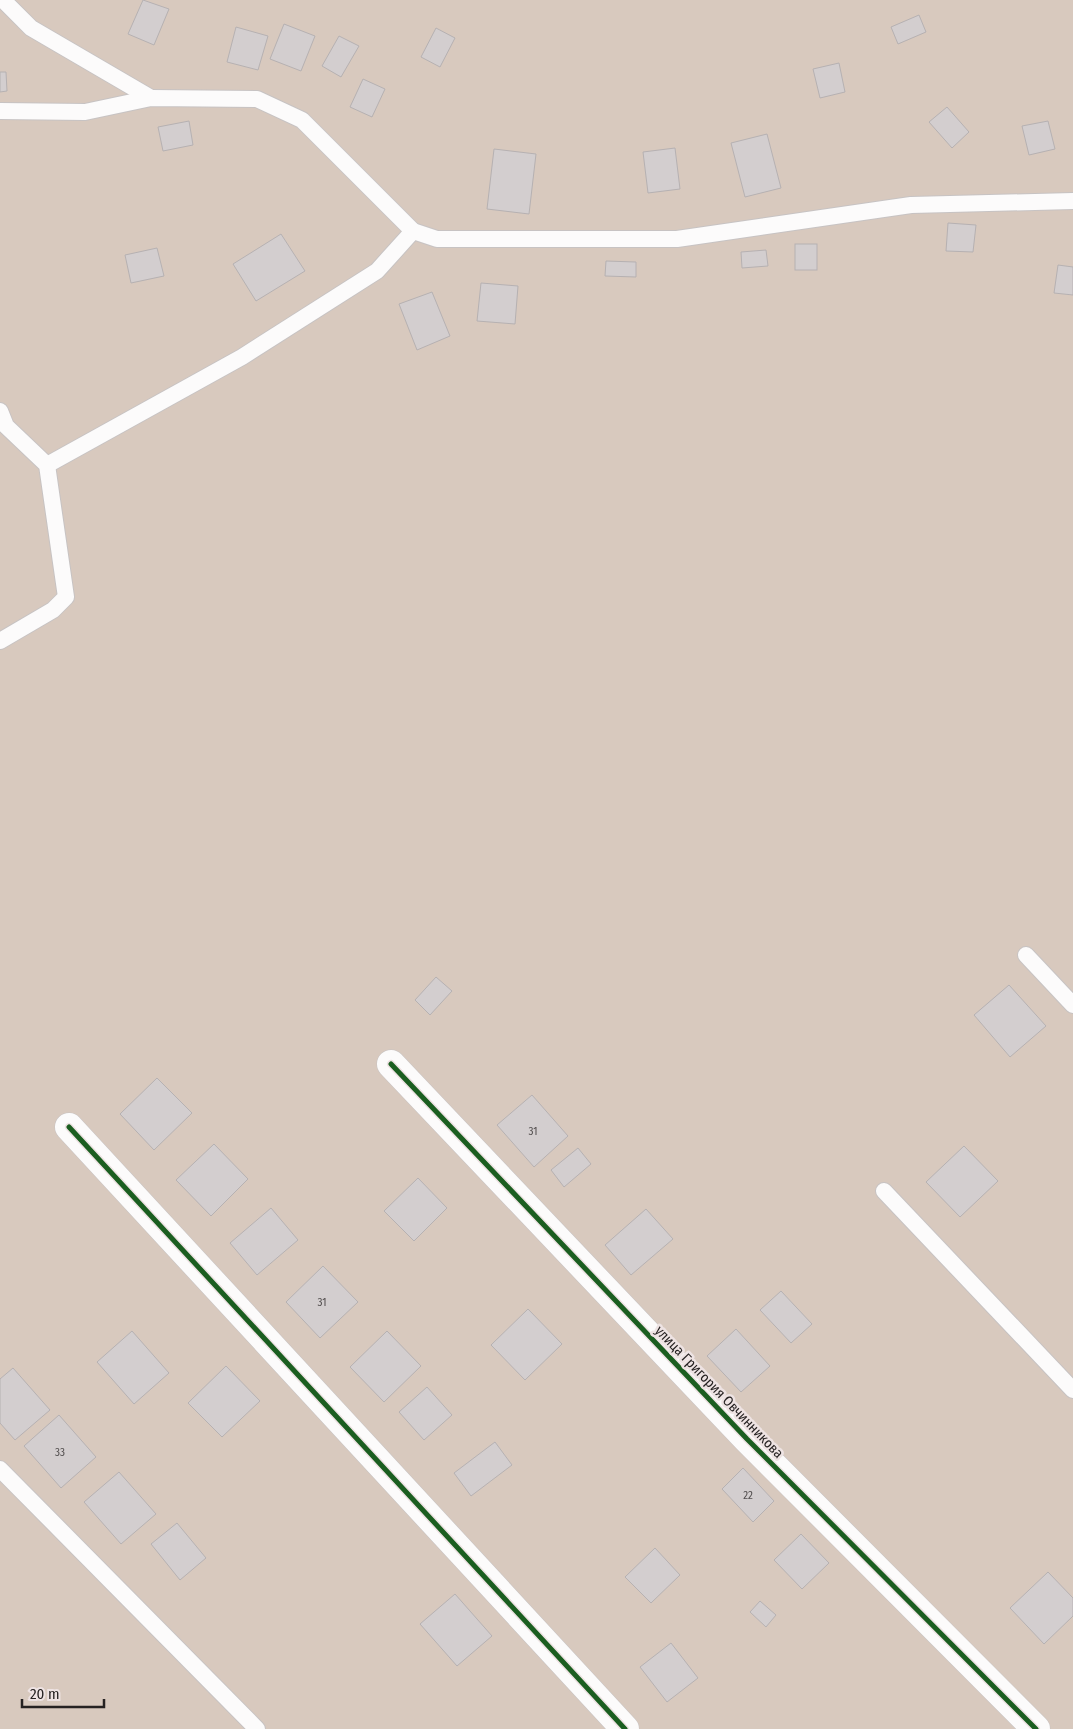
<svg xmlns="http://www.w3.org/2000/svg" width="1073" height="1729" font-family="'Fira Sans Condensed',sans-serif">
	<rect width="100%" height="100%" fill="#ebe6e6"/>
	<rect fill="#d8c9be" x="0" y="0" width="1073" height="1729"/>
	<g fill="#d3cecf" stroke="#b6b1b2">
		<path d="M143 0 169 9 154 45 128 34Z"/>
		<path d="M919 15 926 32 898 44 891 27Z"/>
		<path d="M284 24 315 36 301 71 270 59Z"/>
		<path d="M236 27 268 36 258 70 227 62Z"/>
		<path d="M436 28 455 38 440 67 421 57Z"/>
		<path d="M339 36 359 46 341 77 322 66Z"/>
		<path d="M839 63 845 92 820 98 813 69Z"/>
		<path d="M0 72H6L7 91 0 92Z"/>
		<path d="M363 79 385 89 372 117 350 107Z"/>
		<path d="M947 107 969 132 952 148 929 122Z"/>
		<path d="M189 121 193 145 163 151 158 127Z"/>
		<path d="M1048 121 1055 149 1029 155 1022 126Z"/>
		<path d="M767 134 781 188 745 197 731 143Z"/>
		<path d="M675 148 680 189 648 193 643 152Z"/>
		<path d="M494 149 536 154 529 214 487 209Z"/>
		<path d="M948 223 976 225 973 252 946 251Z"/>
		<path d="M281 234 305 271 256 301 233 264Z"/>
		<rect x="795" y="244" width="22" height="26"/>
		<path d="M157 248 164 276 131 283 125 255Z"/>
		<path d="M766 250 768 266 742 268 741 252Z"/>
		<path d="M606 261 636 262V277L605 276Z"/>
		<path d="M1058 265 1073 267V295L1054 293Z"/>
		<path d="M481 283 518 286 515 324 477 321Z"/>
		<path d="M432 292 450 336 417 350 399 304Z"/>
		<path d="M436 977 452 991 430 1015 415 1000Z"/>
		<path d="M1009 985 1046 1026 1010 1057 974 1015Z"/>
		<path d="M157 1078 192 1113 154 1150 120 1114Z"/>
		<path d="M532 1095 568 1136 534 1167 497 1125Z"/>
		<path d="M214 1144 248 1179 211 1216 176 1180Z"/>
		<path d="M964 1146 998 1181 960 1217 926 1182Z"/>
		<path d="M578 1148 591 1164 564 1187 551 1170Z"/>
		<path d="M418 1178 447 1208 414 1241 384 1211Z"/>
		<path d="M271 1208 298 1240 257 1275 230 1243Z"/>
		<path d="M646 1209 673 1239 631 1275 605 1245Z"/>
		<path d="M323 1266 358 1302 320 1338 286 1302Z"/>
		<path d="M781 1291 812 1324 791 1343 760 1310Z"/>
		<path d="M528 1309 562 1344 525 1380 491 1345Z"/>
		<path d="M736 1329 770 1366 741 1392 707 1356Z"/>
		<path d="M132 1331 169 1373 134 1404 97 1362Z"/>
		<path d="M387 1331 421 1366 384 1402 350 1367Z"/>
		<path d="M226 1366 260 1401 222 1437 188 1403Z"/>
		<path d="M13 1368 50 1410 15 1440 0 1423V1379Z"/>
		<path d="M427 1387 452 1415 424 1440 399 1412Z"/>
		<path d="M59 1415 96 1457 61 1488 24 1446Z"/>
		<path d="M495 1442 512 1465 471 1496 454 1473Z"/>
		<path d="M743 1468 774 1501 753 1522 722 1489Z"/>
		<path d="M119 1472 156 1514 121 1544 84 1502Z"/>
		<path d="M177 1523 206 1558 180 1580 151 1544Z"/>
		<path d="M801 1534 829 1563 802 1589 774 1560Z"/>
		<path d="M655 1548 680 1575 651 1603 625 1577Z"/>
		<path d="M1048 1572 1073 1598V1616L1044 1644 1010 1608Z"/>
		<path d="M455 1594 492 1636 457 1666 420 1624Z"/>
		<path d="M760 1601 776 1615 766 1627 750 1612Z"/>
		<path d="M671 1643 698 1678 667 1702 640 1667Z"/>
	</g>
	<g fill="none" stroke-linecap="round" stroke-linejoin="round">
		<defs>
			<g id="lane">
				<path d="M3 0 31 28 151 98"/>
				<path d="M0 111 85 112 151 98 257 99 302 120 413 231 437 239H677L911 205 1073 201"/>
				<path d="M0 411 6 426 47 465 66 597 53 610 0 641"/>
				<path d="M47 465 242 357 377 271 413 231"/>
				<path d="M1026 955 1073 1005"/>
				<path d="M884 1191 1073 1390"/>
				<path d="M0 1469 257 1729"/>
			</g>
			<g id="street">
				<path d="M391 1064 747 1439 1036 1729"/>
				<path d="M69 1127 625 1729"/>
			</g>
		</defs>
		<use href="#lane" stroke="#c7c3c3" stroke-width="18"/>
		<use href="#street" stroke="#c7c3c3" stroke-width="29"/>
		<use href="#lane" stroke="#fcfbfb" stroke-width="16"/>
		<use href="#street" stroke="#fcfbfb" stroke-width="28"/>
		<defs>
			<g id="cycleway">
				<path d="M391 1064 747 1439 1036 1729"/>
				<path d="M69 1127 625 1729"/>
			</g>
		</defs>
		<use href="#cycleway" stroke="#eee3e3" stroke-width="8"/>
		<use href="#cycleway" stroke="#1b5e20" stroke-width="5"/>
	</g>
	<g text-anchor="middle" dominant-baseline="central" stroke-width="5" stroke-linejoin="round" paint-order="stroke">
		<g font-size="11" fill="#524e4e">
			<text x="533" y="1131">31</text>
			<text x="322" y="1302">31</text>
			<text x="60" y="1452">33</text>
			<text x="748" y="1495">22</text>
		</g>
		<g font-size="14" fill="#262222" stroke="#eee3e3">
			<text transform="translate(719 1392) rotate(46)">улица Григория Овчинникова</text>
		</g>
	</g>
	<path d="M22 1699v8h82v-8" fill="none" stroke="#262222" stroke-width="2.5"/>
	<text x="30" y="1699" font-size="15" fill="#262222" stroke="#eee3e3" stroke-width="4" paint-order="stroke">20 m</text>
</svg>
